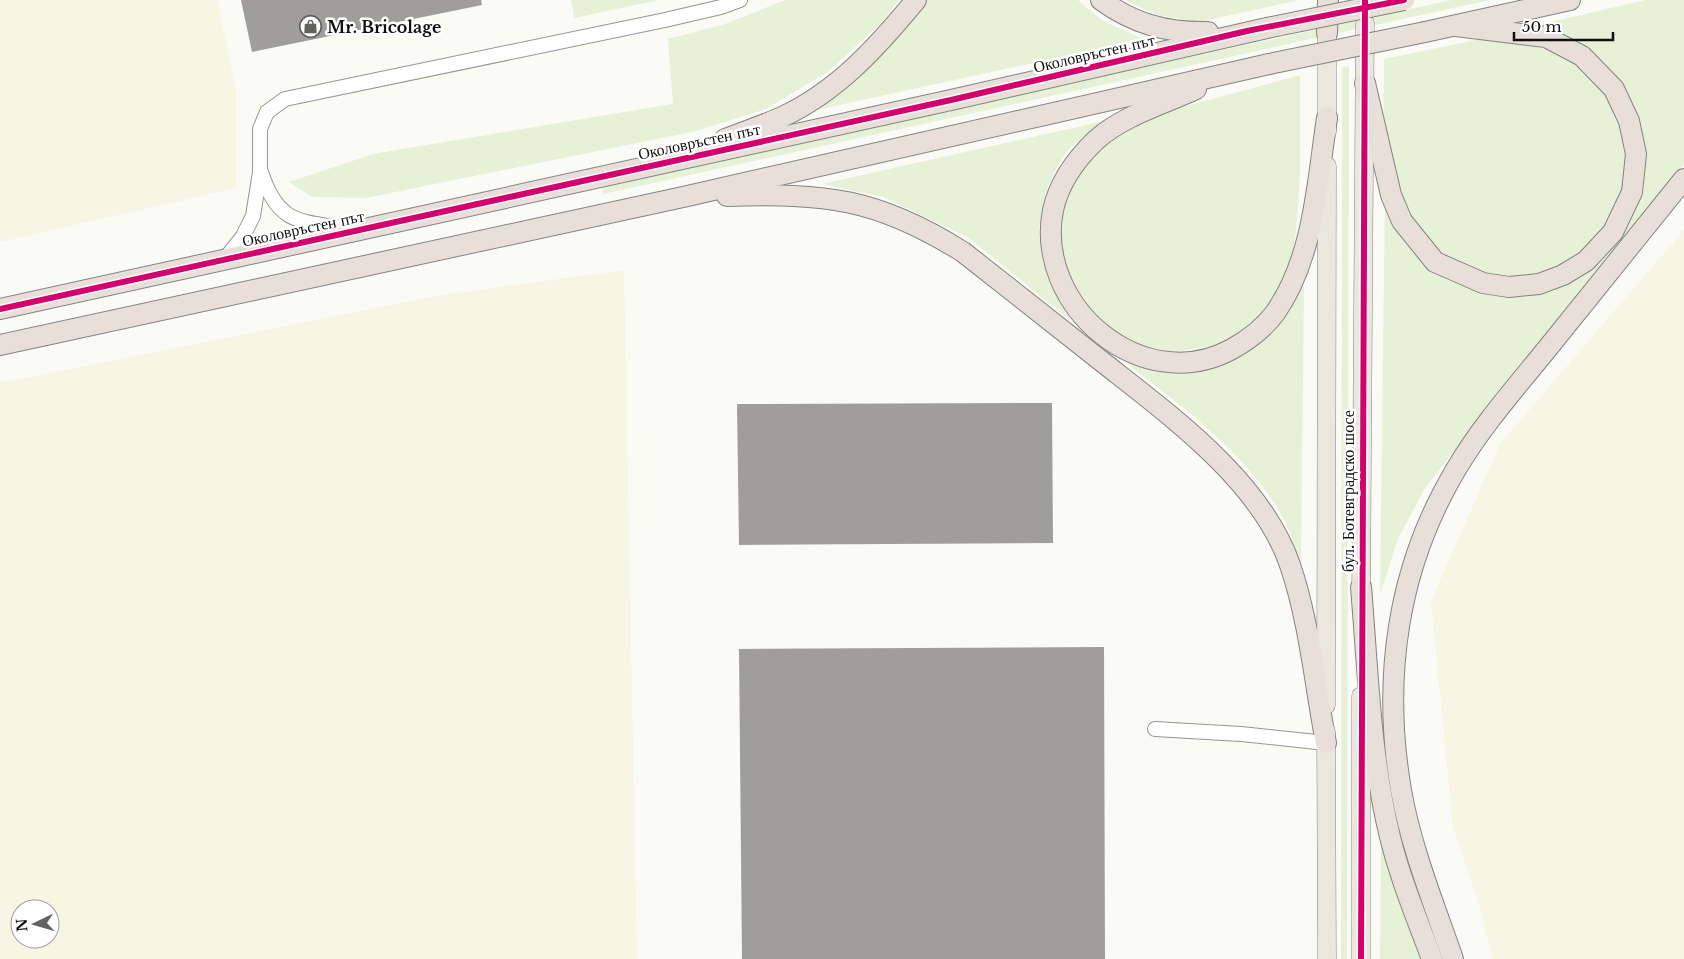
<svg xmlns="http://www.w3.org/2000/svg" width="1684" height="959" font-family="'Libre Baskerville',serif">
	<rect width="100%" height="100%" fill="#fbfbf6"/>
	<g fill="#f7f5e3" fill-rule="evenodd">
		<path d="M0 0H217L236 89V188L0 242Z"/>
		<path d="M1684 230V959H1493L1478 901 1453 828 1431 601 1500 444Z"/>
		<path d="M624 270 637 959H0V383L436 296ZM20 909H50V939H20Z"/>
	</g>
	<g fill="#e6f1d7">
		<path d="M571 0H659L574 18Z"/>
		<path d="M785 0H899L880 24 829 71 766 109 696 131 366 198 312 197 289 182 373 154 673 104 668 39 725 24Z"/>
		<path d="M923 0H1078L1103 21 1144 39 802 113Z"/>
		<path d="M1124 0H1299L1199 22 1157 15Z"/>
		<path d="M1451 0H1490L603 194 602 186Z"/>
		<path d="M1646 0H1684V164L1568 305 1425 488 1398 539 1380 595 1385 196 1429 266 1542 292 1620 236 1644 191 1645 146 1634 107 1615 74 1581 47 1529 27Z"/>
		<path d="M1481 39C1512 43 1545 44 1573 59 1580 63 1586 72 1592 78 1619 105 1635 149 1624 188 1621 197 1615 206 1611 215 1600 237 1582 258 1560 269 1535 280 1503 280 1478 272 1462 267 1444 260 1432 247 1403 218 1386 172 1384 131 1383 107 1384 83 1384 59Z"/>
		<path d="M1349 66 1347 959H1341L1342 67Z"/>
		<path d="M1300 75V175L1296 232 1289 269 1269 306 1248 328 1216 345 1177 352 1139 345 1106 326 1080 299 1064 267 1058 229 1068 192 1088 160 1116 135 1154 115Z"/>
		<path d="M1105 121C1093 131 1077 140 1067 152 1042 184 1032 233 1046 271 1053 289 1063 306 1072 322L969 238 883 197 822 184Z"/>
		<path d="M1304 285 1301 570C1297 558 1294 545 1290 533 1263 466 1182 406 1126 363L1160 370 1283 319Z"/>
		<path d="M1381 845 1420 959H1380Z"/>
	</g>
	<g fill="#9f9e9b">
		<path d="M241 0H481L482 5 252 52Z"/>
		<path d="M1052 403 1053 543 739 545 737 404Z"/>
		<path d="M1104 647 1105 959H742L739 649Z"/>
	</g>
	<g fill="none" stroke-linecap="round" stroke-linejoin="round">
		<defs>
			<g id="minor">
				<path d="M261 172C278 225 300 221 349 229"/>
				<path d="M225 259 243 236 253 216 260 172V129L267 112 285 99 665 20 721 7 740 0"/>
				<path d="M1155 729 1241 734 1326 743"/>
			</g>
			<g id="major">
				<path d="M1327 132V38"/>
				<path d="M1361 600 1365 23"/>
				<path d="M1326 705 1327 166"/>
				<path d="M1326 731 1327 959"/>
				<path d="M1361 959V696"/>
			</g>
			<g id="highway">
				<path d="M1101 0C1134 24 1167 33 1208 32"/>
				<path d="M1425 32 1570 0"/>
				<path d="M1327 33 1328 0"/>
				<path d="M1365 83 1391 195 1402 221 1435 262 1483 283 1509 287 1539 284 1563 275 1586 261 1613 232 1632 192 1636 154 1629 121 1614 89 1582 56 1546 37 1456 26"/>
				<path d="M1196 89C1164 104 1122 116 1096 140 1076 159 1059 183 1053 210 1034 306 1142 398 1232 349 1248 340 1264 328 1275 313 1314 258 1317 183 1327 118"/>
				<path d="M725 139C744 132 764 125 782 117 838 91 878 46 916 0"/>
				<path d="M727 196C826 193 877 198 963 252 1008 288 1054 324 1100 360 1168 414 1261 480 1290 565 1309 620 1315 685 1326 743"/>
				<path d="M0 309 951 100 1267 28"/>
				<path d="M0 345 683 197 1269 64"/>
				<path d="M1361 587C1368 670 1370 755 1390 837 1400 878 1417 919 1432 959"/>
				<path d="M1453 959C1434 904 1411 848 1401 790 1382 679 1397 569 1455 471 1482 425 1518 385 1551 344 1596 289 1640 234 1684 179"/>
			</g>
		</defs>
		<use href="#minor" stroke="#969694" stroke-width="16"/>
		<use href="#major" stroke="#838381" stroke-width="19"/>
		<use href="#highway" stroke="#838381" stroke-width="22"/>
		<use href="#minor" stroke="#fefefe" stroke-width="14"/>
		<use href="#major" stroke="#ece7dc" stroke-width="18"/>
		<use href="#highway" stroke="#e8e0d8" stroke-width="20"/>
		<defs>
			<g id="highway-bridge">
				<path d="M1267 28 1404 0"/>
				<path d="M1269 64 1425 32"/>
			</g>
		</defs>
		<use href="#highway-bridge" stroke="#838381" stroke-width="22" stroke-linecap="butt"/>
		<use href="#highway-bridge" stroke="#e8e0d8" stroke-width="20"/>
		<defs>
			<g id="cycleway">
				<path d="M0 309 951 100 1247 31 1404 0"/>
				<path d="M1361 959 1365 0"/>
			</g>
		</defs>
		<use href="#cycleway" stroke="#fff" stroke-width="9"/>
		<use href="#cycleway" stroke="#d6006c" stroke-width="6"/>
	</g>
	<defs>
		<symbol id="shop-ring" viewBox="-11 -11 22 22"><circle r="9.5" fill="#fff" stroke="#626260" stroke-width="1.5"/><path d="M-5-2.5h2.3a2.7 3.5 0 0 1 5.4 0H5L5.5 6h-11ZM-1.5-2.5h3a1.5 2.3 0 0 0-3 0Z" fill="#626260"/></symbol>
	</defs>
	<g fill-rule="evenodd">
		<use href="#shop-ring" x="298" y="14" width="25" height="25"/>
	</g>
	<g text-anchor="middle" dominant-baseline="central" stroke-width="5" stroke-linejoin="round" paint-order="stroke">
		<g font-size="16" font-weight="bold" fill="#101010" stroke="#fff" text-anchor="start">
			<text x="327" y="27">Mr. Bricolage</text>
		</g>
		<g font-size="16" fill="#101010" stroke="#fff">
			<text transform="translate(1094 53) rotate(-13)">Околовръстен път</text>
			<text transform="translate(699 141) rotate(-12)">Околовръстен път</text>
			<text transform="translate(303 228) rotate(-12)">Околовръстен път</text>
			<text transform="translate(1348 491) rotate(-90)">бул. Ботевградско шосе</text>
		</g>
	</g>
	<g transform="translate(35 924) rotate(265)"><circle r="24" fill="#ffffff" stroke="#9f9f9f"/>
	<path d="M0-4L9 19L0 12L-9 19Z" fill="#626260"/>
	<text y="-8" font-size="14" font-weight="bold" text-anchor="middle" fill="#101010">N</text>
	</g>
	<path d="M1514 32v8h99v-8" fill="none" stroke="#101010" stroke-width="2.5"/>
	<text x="1522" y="32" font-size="15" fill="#101010" stroke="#ffffff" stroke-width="4" paint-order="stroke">50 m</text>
</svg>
